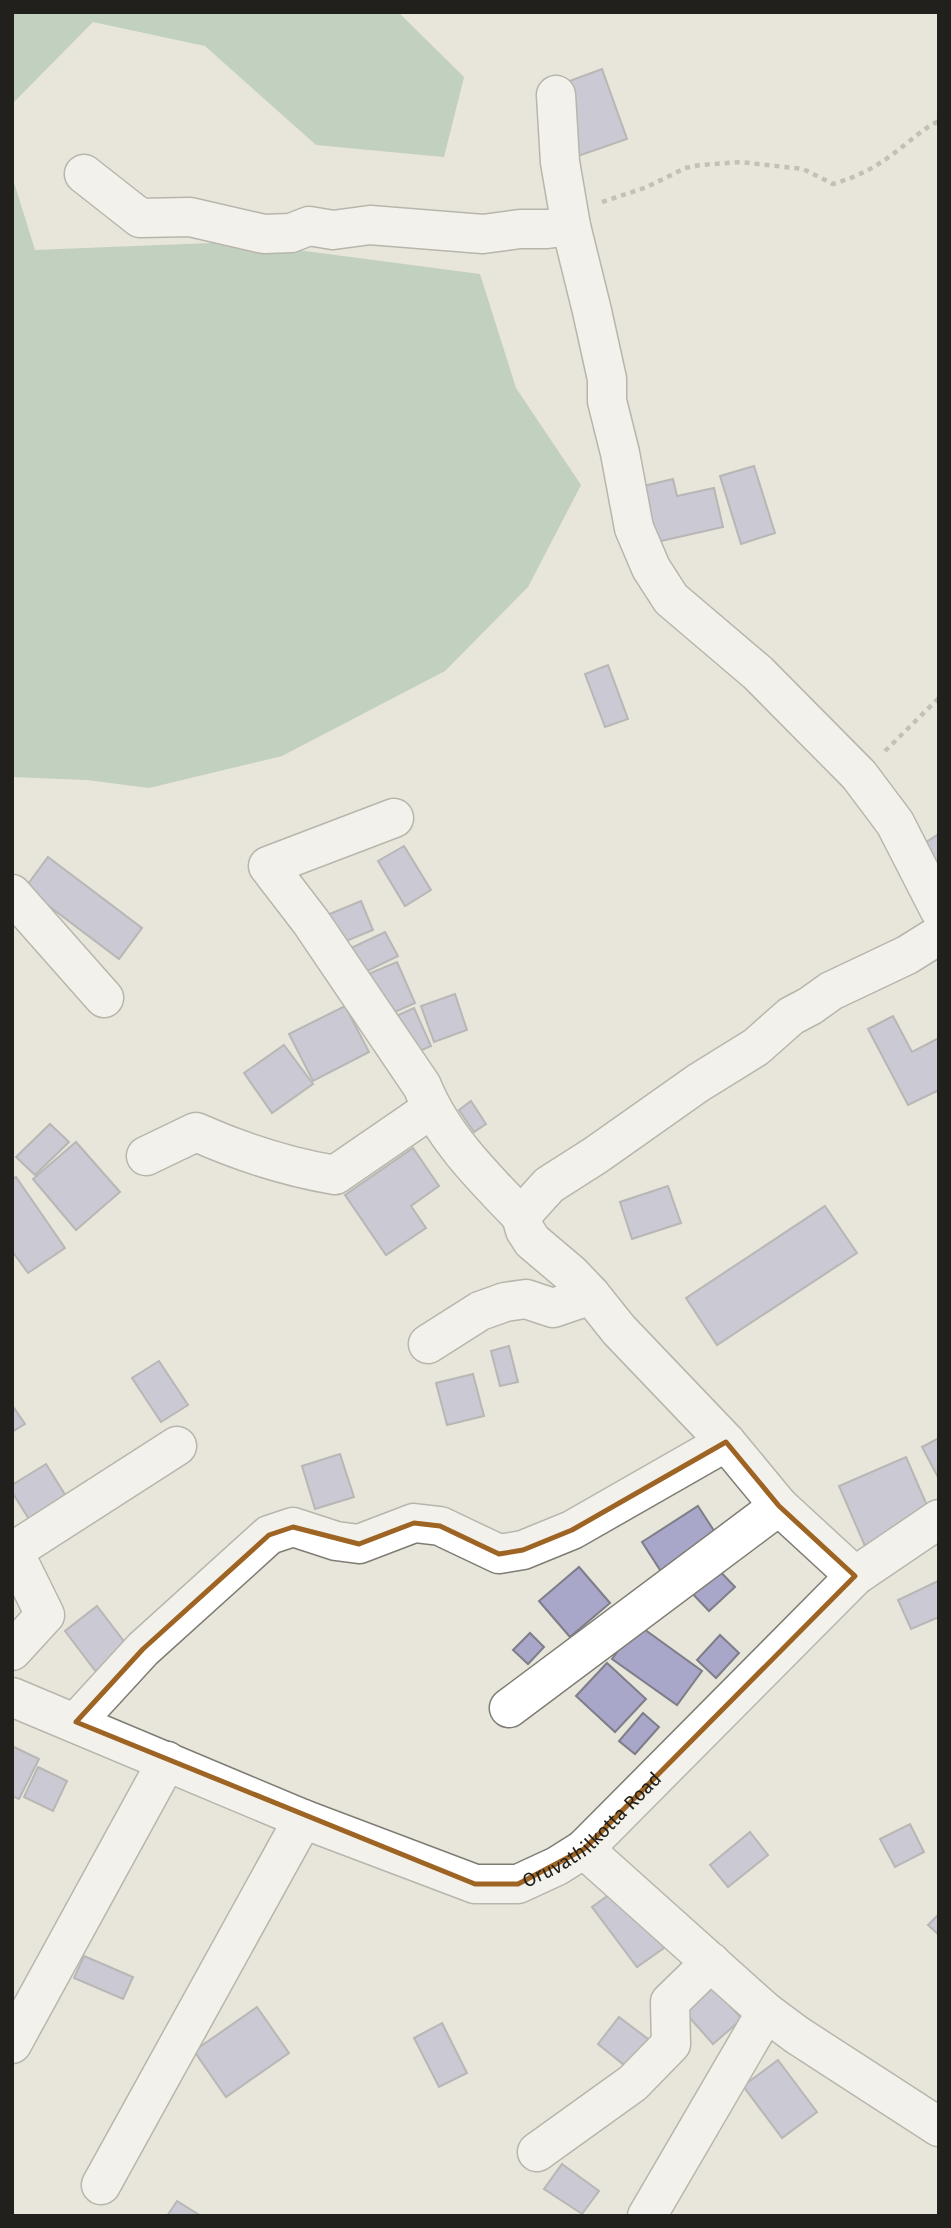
<svg xmlns="http://www.w3.org/2000/svg" width="951" height="2228" font-family="'Fira Sans',sans-serif">
	<rect width="100%" height="100%" fill="#e8e5db"/>
	<g fill="#92b59e">
		<path d="M12 12H398L464 77 444 157 316 145 205 46 93 22 12 104Z"/>
		<path d="M12 176 35 250 236 242 480 274 516 388 581 485 528 587 445 671 282 756 149 788 87 780 12 777Z"/>
	</g>
	<g fill="#a8a6c9" stroke="#7e7e88" stroke-width="2">
		<path d="M602 69 627 139 578 156 553 87Z"/>
		<path d="M754 466 775 533 741 544 720 476Z"/>
		<path d="M673 479 677 496 714 488 723 527 652 543 639 487Z"/>
		<path d="M608 665 628 719 605 727 585 674Z"/>
		<path d="M939 834V884L910 852Z"/>
		<path d="M404 846 431 890 405 906 378 861Z"/>
		<path d="M48 857 142 928 119 959 25 888Z"/>
		<path d="M361 901 373 930 339 944 327 915Z"/>
		<path d="M385 932 398 956 361 974 349 949Z"/>
		<path d="M397 962 415 1003 379 1019 361 977Z"/>
		<path d="M455 994 467 1030 434 1042 421 1006Z"/>
		<path d="M345 1006 369 1052 313 1081 289 1034Z"/>
		<path d="M414 1008 431 1046 413 1054 396 1016Z"/>
		<path d="M893 1016 912 1052 939 1038V1090L908 1105 868 1029Z"/>
		<path d="M284 1045 313 1084 272 1113 244 1073Z"/>
		<path d="M471 1101 486 1124 474 1132 459 1110Z"/>
		<path d="M50 1124 69 1142 35 1175 16 1157Z"/>
		<path d="M76 1142 120 1192 76 1230 33 1179Z"/>
		<path d="M413 1148 439 1186 411 1206 426 1228 386 1255 345 1195Z"/>
		<path d="M16 1177 65 1248 28 1273 12 1251V1180Z"/>
		<path d="M668 1186 681 1223 632 1239 620 1202Z"/>
		<path d="M825 1206 857 1253 717 1345 686 1298Z"/>
		<path d="M509 1346 518 1382 500 1386 491 1351Z"/>
		<path d="M159 1361 188 1405 161 1422 132 1378Z"/>
		<path d="M473 1374 484 1416 447 1425 436 1383Z"/>
		<path d="M12 1405 25 1424 12 1432Z"/>
		<path d="M939 1438V1479L922 1447Z"/>
		<path d="M340 1454 354 1497 315 1509 302 1466Z"/>
		<path d="M906 1457 932 1517 865 1546 839 1486Z"/>
		<path d="M46 1464 74 1509 37 1532 12 1492V1485Z"/>
		<path d="M698 1506 720 1540 664 1576 642 1542Z"/>
		<path d="M714 1565 735 1587 709 1611 688 1589Z"/>
		<path d="M579 1567 610 1603 570 1637 539 1601Z"/>
		<path d="M938 1581 939 1617 911 1629 898 1600Z"/>
		<path d="M97 1606 136 1657 103 1681 65 1631Z"/>
		<path d="M637 1624 702 1671 677 1705 612 1659Z"/>
		<path d="M530 1633 544 1647 528 1664 513 1650Z"/>
		<path d="M720 1635 739 1653 716 1678 697 1660Z"/>
		<path d="M607 1663 646 1699 615 1732 576 1696Z"/>
		<path d="M643 1713 659 1727 635 1754 619 1741Z"/>
		<path d="M12 1746 39 1759 19 1799 12 1796Z"/>
		<path d="M38 1767 67 1781 53 1811 24 1797Z"/>
		<path d="M910 1824 924 1852 895 1867 880 1839Z"/>
		<path d="M750 1832 768 1855 728 1887 710 1865Z"/>
		<path d="M620 1887 664 1948 637 1967 592 1907Z"/>
		<path d="M939 1914V1935L928 1925Z"/>
		<path d="M84 1956 133 1977 123 1999 74 1978Z"/>
		<path d="M708 1981 742 2019 713 2044 680 2007Z"/>
		<path d="M257 2007 289 2053 226 2097 194 2051Z"/>
		<path d="M619 2017 656 2045 634 2073 598 2044Z"/>
		<path d="M442 2023 467 2073 439 2087 414 2038Z"/>
		<path d="M778 2060 817 2112 782 2138 743 2086Z"/>
		<path d="M562 2164 599 2191 582 2214 544 2189Z"/>
		<path d="M177 2201 201 2216H167Z"/>
	</g>
	<g fill="none" stroke-linecap="round" stroke-linejoin="round">
		<defs>
			<g id="minor">
				<path d="M556 95 560 162 571 226 592 311 607 379V401L620 453 634 528 651 568 671 599 758 673 859 775 895 823 939 909"/>
				<path d="M84 174 140 218 190 217 264 234 291 233 309 226 333 230 370 225 483 234 520 229H547L571 226"/>
				<path d="M394 818 268 866 311 922 422 1086C442 1136 484 1178 521 1216"/>
				<path d="M12 894 104 998"/>
				<path d="M146 1156 196 1132C241 1152 287 1167 335 1175L431 1109"/>
				<path d="M428 1344 480 1311 505 1302 526 1299 553 1308 591 1295"/>
				<path d="M12 1548 45 1615 12 1651"/>
				<path d="M12 1552 177 1446"/>
				<path d="M855 1576 779 1506 726 1442 619 1330 591 1295 571 1274 532 1241 525 1230 521 1216 549 1185 596 1155 698 1083 756 1047 791 1016 810 1006 831 991 907 955 939 935"/>
				<path id="s1" d="M12 1697 303 1819 475 1884H518L557 1866 584 1849 855 1576 939 1519"/>
				<path d="M509 1708 779 1506"/>
				<path d="M76 1722 143 1649 269 1535 293 1527 336 1541 359 1544 414 1523 440 1526 499 1554 523 1550 572 1530 726 1442"/>
				<path d="M584 1849 766 2012 797 2035 939 2127"/>
				<path d="M12 2044 167 1761"/>
				<path d="M537 2152 633 2083 671 2044 670 2002 711 1962"/>
				<path d="M101 2185 303 1819"/>
				<path d="M647 2216 766 2012"/>
			</g>
		</defs>
		<use href="#minor" stroke="#7f7c73" stroke-width="41"/>
		<g stroke="#96948c" stroke-width="4.5" stroke-dasharray="5 5" stroke-linecap="butt">
			<path d="M602 202 647 187 685 168 700 165 740 162 803 169 833 184C856 177 873 169 893 154 908 143 922 129 939 121"/>
			<path d="M885 751 939 698"/>
		</g>
		<use href="#minor" stroke="#fff" stroke-width="38"/>
	</g>
	<path d="M0 0H951V2228H0ZM726 1442 779 1506 855 1576 584 1849 518 1884H475L76 1722 143 1649 269 1535 293 1527 359 1544 414 1523 440 1526 499 1554 523 1550 572 1530Z" fill="#e8e5db" fill-opacity=".55" fill-rule="evenodd"/>
	<path fill="none" stroke="#9e6423" stroke-width="5" stroke-linejoin="round" d="M726 1442 779 1506 855 1576 584 1849 518 1884H475L76 1722 143 1649 269 1535 293 1527 359 1544 414 1523 440 1526 499 1554 523 1550 572 1530Z"/>
	<g text-anchor="middle" dominant-baseline="central" stroke-width="5" stroke-linejoin="round" paint-order="stroke">
		<g font-size="19" fill="#21201c" stroke="#f5f2e8">
			<text stroke="none"><textPath href="#s1" startOffset="635">Oruvathilkotta Road</textPath></text>
		</g>
	</g>
	<rect width="951" height="2228" fill="none" stroke="#21201c" stroke-width="28"/>
</svg>
